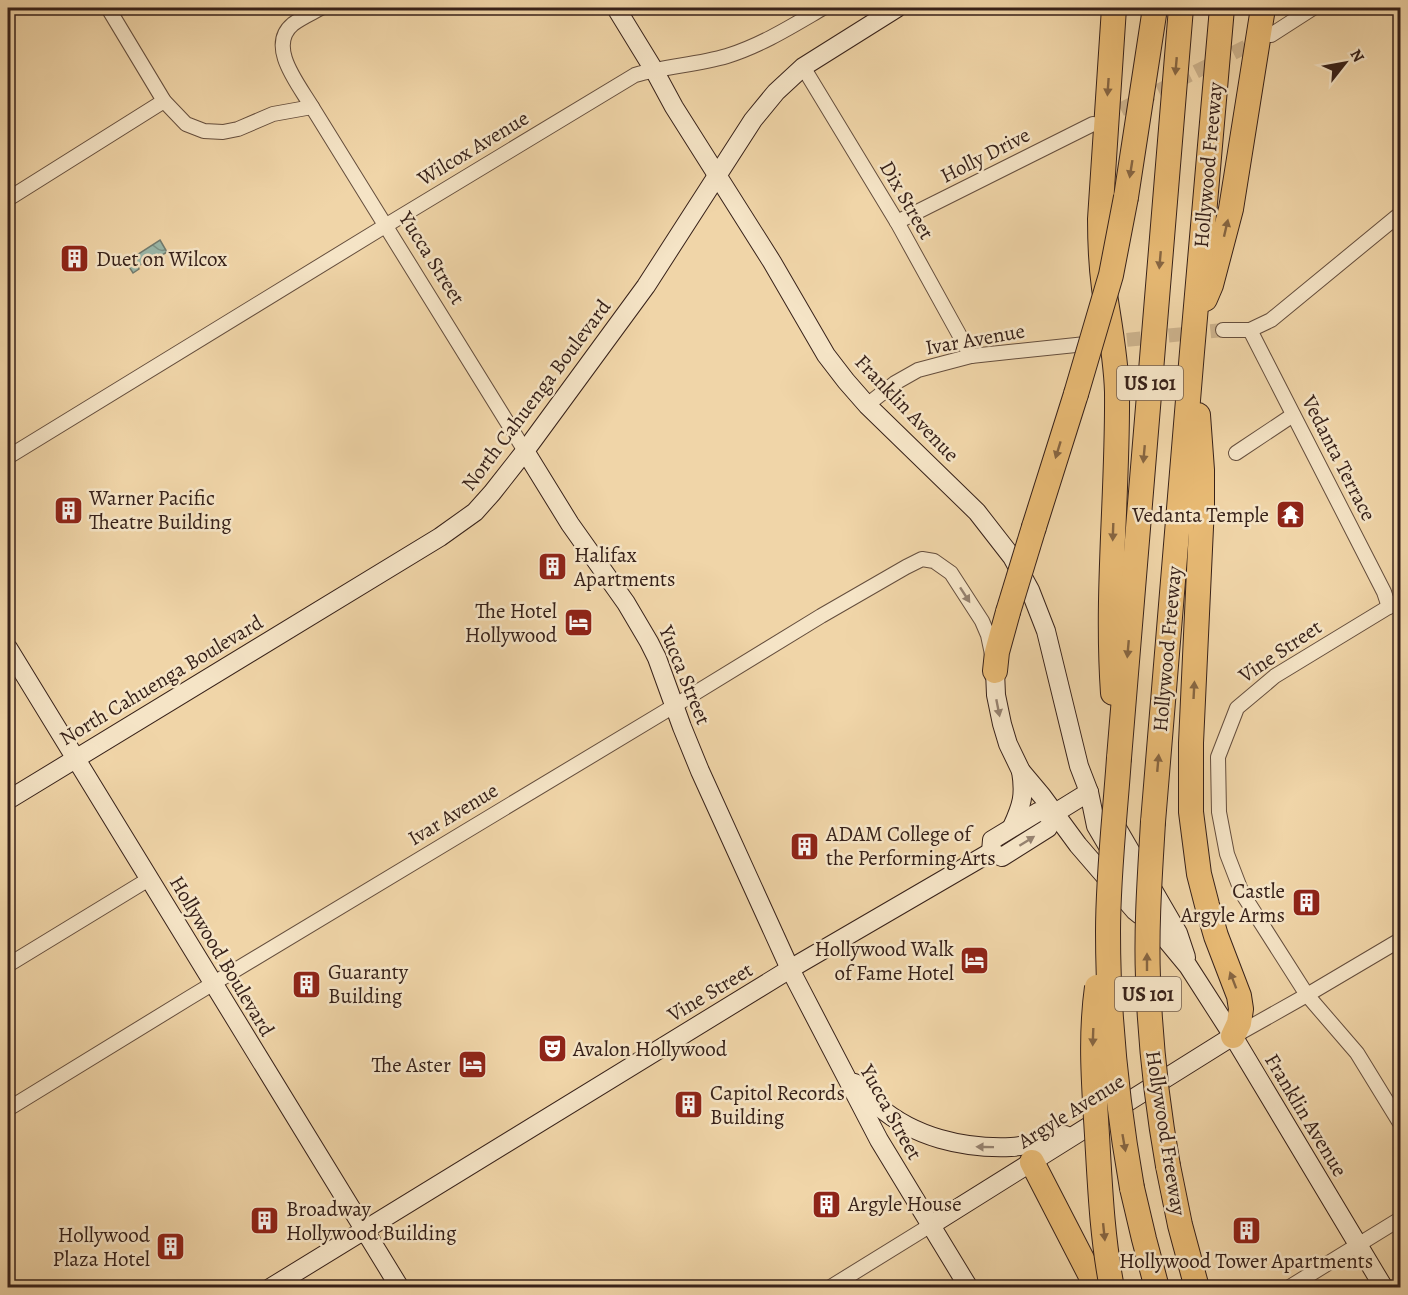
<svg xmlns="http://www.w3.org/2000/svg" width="1408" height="1295" font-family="Alegreya,serif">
	<defs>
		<pattern id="water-waves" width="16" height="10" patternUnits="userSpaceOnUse" patternTransform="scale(1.5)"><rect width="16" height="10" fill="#9ab8aa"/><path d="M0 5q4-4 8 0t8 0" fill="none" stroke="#7e958a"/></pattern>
	</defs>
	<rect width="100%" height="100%" fill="#f0d5a8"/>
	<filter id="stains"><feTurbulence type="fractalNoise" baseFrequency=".00333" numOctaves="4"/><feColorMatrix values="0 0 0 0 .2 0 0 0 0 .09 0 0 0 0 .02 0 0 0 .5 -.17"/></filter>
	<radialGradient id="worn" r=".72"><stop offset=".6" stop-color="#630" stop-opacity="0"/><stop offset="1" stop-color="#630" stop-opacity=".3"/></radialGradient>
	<path fill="url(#water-waves)" stroke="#727c70" stroke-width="1.5" d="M160 240 167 252 159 257 157 255 138 266 139 269 133 273 126 262Z"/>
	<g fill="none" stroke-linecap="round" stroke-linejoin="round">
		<g stroke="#cbb18b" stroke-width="14" stroke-dasharray="14 7" stroke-linecap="butt">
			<path d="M1102 119 1259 40"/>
			<path d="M1106 342 1223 330"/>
		</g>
		<defs>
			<g id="street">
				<path d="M108 8 164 101 186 124 204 131 223 132 238 129 273 114 312 107"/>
				<path d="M321 8C312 13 301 18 293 24 266 46 299 85 312 107L525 451"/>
				<path d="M1271 35 1313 8"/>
				<path d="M803 67 897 222 971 356"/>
				<path d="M8 199 164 101"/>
				<path d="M897 222 1093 124"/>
				<path d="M1223 330H1250L1271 320 1400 214"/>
				<path d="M1250 330 1384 592 1389 607"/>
				<path d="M867 405 895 383 918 370 971 356 1095 343"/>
				<path d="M1236 453 1293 415"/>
				<path d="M8 457 385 226 635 75C665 66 697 65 727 56 762 45 792 26 823 8"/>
				<path d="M1400 600 1275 676 1237 708 1218 757 1219 812 1227 854 1242 893 1307 995 1357 1053 1400 1123"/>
				<path d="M8 965 149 879"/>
				<path d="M1236 1035 1307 995 1400 940"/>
				<path d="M8 1109 189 998 674 706 821 616 906 567 922 559 934 561 951 573 982 621 988 635 992 654"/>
				<path d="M829 1288 931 1225"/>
				<path d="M1288 1288 1400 1219"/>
			</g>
			<g id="secondary">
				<path d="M616 8 654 70 674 107 772 262 826 355 846 381 867 405 977 512 1012 557 1030 590 1046 631 1079 766 1089 792 1096 826 1154 925 1188 966 1233 1036 1384 1288"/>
				<path d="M525 451 570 524 626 603 649 642 657 658 682 727 700 771 790 969 879 1140 969 1288"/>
				<path d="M8 648 400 1288"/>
				<path d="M995 671 996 695 1002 724 1008 744 1021 771 1042 796 1078 845 1135 911 1140 915"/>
				<path d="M8 800 440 537 475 512 492 493 525 451 646 286 753 120 776 92 803 67 897 8"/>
				<path d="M1113 821 1178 933 1186 957"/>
				<path d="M1012 827C1022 805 1025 795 1021 771"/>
				<path d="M991 852 1002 857 1048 828 1055 813 1089 792"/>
				<path d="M991 852 992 840 1038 812 1055 813"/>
				<path d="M855 1083C862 1091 870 1099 878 1106 914 1137 963 1149 1011 1147 1029 1146 1048 1140 1065 1135"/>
				<path d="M931 1225 1233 1036"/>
				<path d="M270 1288 790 969 991 852"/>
			</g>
			<g id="highway">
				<path d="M1126 197 1155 8"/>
				<path d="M1205 299 1211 285 1231 209 1263 8"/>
				<path d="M1198 415 1202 470V506L1191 743V812L1199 874 1207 905 1216 936 1239 996 1241 1009 1239 1023 1233 1036"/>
				<path d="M1034 527 1076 394"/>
				<path d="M995 671 997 652 1008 612"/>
				<path d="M1113 693C1106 593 1118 493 1117 392 1116 357 1109 322 1104 288 1101 265 1100 242 1100 219L1114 8"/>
				<path d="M1119 758 1181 8"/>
				<path d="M1153 822 1192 352 1222 8"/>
				<path d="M1032 1162 1097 1288"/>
				<path d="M1168 1166 1180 1225 1197 1288"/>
				<path d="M1132 1188 1144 1239 1157 1288"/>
			</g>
		</defs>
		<use href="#street" stroke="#654e3d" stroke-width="16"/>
		<use href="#secondary" stroke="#372119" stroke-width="20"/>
		<use href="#highway" stroke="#372119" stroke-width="26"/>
		<use href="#street" stroke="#f5e4c6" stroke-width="14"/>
		<use href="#secondary" stroke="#f5e4c6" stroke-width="18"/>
		<use href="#highway" stroke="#e8ba74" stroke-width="24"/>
		<defs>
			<g id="highway-bridge">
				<path d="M1076 394 1111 275 1126 197"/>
				<path d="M1008 612 1034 527"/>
				<path d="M1119 758C1115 816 1108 874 1108 932 1108 1018 1117 1103 1132 1188"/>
				<path d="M1153 822C1150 874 1146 926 1148 978 1150 1042 1157 1104 1168 1166"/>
				<path d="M1097 987C1090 1037 1094 1086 1097 1135 1100 1186 1102 1237 1112 1288"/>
			</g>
		</defs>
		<use href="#highway-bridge" stroke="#372119" stroke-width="26" stroke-linecap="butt"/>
		<use href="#highway-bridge" stroke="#e8ba74" stroke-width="24"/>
	</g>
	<defs><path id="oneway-solid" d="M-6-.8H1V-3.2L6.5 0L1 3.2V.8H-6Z" transform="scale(1.5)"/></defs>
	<g fill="#876642">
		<use href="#oneway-solid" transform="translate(1176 66) rotate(95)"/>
		<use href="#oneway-solid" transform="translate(1108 87) rotate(94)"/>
		<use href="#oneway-solid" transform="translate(1131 169) rotate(99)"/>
		<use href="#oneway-solid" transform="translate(1226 228) rotate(-77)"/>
		<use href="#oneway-solid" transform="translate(1160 260) rotate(95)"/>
		<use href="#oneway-solid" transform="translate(1058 450) rotate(107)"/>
		<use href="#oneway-solid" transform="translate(1144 454) rotate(95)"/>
		<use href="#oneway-solid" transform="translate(1113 532) rotate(92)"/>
		<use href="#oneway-solid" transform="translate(1128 649) rotate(95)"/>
		<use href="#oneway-solid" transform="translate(1194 690) rotate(-87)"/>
		<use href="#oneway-solid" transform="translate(1158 763) rotate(-85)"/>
		<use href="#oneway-solid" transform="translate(1147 962) rotate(-90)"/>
		<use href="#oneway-solid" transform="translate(1233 980) rotate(-111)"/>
		<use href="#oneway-solid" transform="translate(1093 1037) rotate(92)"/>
		<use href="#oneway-solid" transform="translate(1124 1143) rotate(80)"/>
		<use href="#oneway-solid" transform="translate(1104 1232) rotate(84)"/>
	</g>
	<g fill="#968270">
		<use href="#oneway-solid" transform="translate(965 595) rotate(57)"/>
		<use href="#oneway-solid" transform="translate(998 708) rotate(79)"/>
		<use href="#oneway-solid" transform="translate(1027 841) rotate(-32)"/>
		<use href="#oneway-solid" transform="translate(985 1147) rotate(-179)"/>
	</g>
	<defs>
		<symbol id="building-square" viewBox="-11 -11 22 22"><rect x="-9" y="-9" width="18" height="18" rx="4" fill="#8f2418" stroke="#f5e4c6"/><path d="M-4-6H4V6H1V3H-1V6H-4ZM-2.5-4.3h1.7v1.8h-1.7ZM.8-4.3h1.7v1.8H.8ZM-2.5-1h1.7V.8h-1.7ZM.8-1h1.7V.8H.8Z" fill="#fff"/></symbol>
		<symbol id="temple-square" viewBox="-11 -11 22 22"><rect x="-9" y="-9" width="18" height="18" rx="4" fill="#8f2418" stroke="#f5e4c6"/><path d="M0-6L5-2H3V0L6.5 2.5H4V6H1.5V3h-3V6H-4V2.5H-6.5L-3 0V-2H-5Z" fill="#fff"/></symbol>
		<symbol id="hotel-square" viewBox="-11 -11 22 22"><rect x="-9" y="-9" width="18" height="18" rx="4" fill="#8f2418" stroke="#f5e4c6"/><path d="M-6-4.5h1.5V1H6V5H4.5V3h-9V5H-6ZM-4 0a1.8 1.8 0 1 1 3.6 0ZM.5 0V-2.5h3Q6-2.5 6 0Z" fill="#fff"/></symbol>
		<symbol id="theatre-square" viewBox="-11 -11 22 22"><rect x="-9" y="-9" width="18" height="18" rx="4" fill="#8f2418" stroke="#f5e4c6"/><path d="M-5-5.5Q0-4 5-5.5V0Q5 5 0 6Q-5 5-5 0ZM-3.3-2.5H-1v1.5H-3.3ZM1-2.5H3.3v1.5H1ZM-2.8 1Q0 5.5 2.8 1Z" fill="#fff"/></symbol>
	</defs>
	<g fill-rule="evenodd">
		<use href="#building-square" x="58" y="242" width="33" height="33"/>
		<use href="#building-square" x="52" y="494" width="33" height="33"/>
		<use href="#temple-square" x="1274" y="498" width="33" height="33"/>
		<use href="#building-square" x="536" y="550" width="33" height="33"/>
		<use href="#hotel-square" x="562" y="606" width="33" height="33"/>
		<use href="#building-square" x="788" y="830" width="33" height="33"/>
		<use href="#building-square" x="1290" y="886" width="33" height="33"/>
		<use href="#hotel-square" x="958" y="944" width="33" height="33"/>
		<use href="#building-square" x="290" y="968" width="33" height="33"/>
		<use href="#theatre-square" x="536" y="1032" width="33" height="33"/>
		<use href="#hotel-square" x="456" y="1048" width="33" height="33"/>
		<use href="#building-square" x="672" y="1088" width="33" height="33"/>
		<use href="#building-square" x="810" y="1188" width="33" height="33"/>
		<use href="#building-square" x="248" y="1204" width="33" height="33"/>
		<use href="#building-square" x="1230" y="1214" width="33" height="33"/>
		<use href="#building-square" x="154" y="1230" width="33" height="33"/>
	</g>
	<g text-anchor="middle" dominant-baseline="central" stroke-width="5" stroke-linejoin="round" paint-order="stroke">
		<g fill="#f5e4c6" stroke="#705c4d" stroke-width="1.5">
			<rect x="1117" y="366" width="66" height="34" rx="4.5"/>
			<rect x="1115" y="977" width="66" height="34" rx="4.5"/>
		</g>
		<g font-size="20" font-weight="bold" fill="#372119">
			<text x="1150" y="383">US 101</text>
			<text x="1148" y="994">US 101</text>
		</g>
		<g font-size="21" fill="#372119" stroke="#f5e4c6">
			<text transform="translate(473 148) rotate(-31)">Wilcox Avenue</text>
			<text transform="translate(985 155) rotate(-27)">Holly Drive</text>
			<text transform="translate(1208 165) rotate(-85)">Hollywood Freeway</text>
			<text transform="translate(907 200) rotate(60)">Dix Street</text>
			<text transform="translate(432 258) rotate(58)">Yucca Street</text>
			<text transform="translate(975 339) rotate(-10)">Ivar Avenue</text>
			<text transform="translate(536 395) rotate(-53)">North Cahuenga Boulevard</text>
			<text transform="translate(907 408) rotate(46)">Franklin Avenue</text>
			<text transform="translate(1339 458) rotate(63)">Vedanta Terrace</text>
			<text transform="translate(1167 649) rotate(-85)">Hollywood Freeway</text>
			<text transform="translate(1280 651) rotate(-34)">Vine Street</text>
			<text transform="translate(685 675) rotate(68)">Yucca Street</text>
			<text transform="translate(161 680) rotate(-31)">North Cahuenga Boulevard</text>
			<text transform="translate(453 814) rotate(-31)">Ivar Avenue</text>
			<text transform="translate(222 956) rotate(59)">Hollywood Boulevard</text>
			<text transform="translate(710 992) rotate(-31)">Vine Street</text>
			<text transform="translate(1071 1111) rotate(-32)">Argyle Avenue</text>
			<text transform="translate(891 1112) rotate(61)">Yucca Street</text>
			<text transform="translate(1306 1115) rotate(59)">Franklin Avenue</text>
			<text transform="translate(1166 1133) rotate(81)">Hollywood Freeway</text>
		</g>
		<g font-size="21" fill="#372119" stroke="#f5e4c6" text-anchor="start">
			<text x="96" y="259">Duet on Wilcox</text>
			<text x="89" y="498">Warner Pacific<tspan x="89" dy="24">Theatre Building</tspan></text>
			<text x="1269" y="515" text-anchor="end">Vedanta Temple</text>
			<text x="574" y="555">Halifax<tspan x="574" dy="24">Apartments</tspan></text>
			<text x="557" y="611" text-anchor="end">The Hotel<tspan x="557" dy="24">Hollywood</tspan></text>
			<text x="826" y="834">ADAM College of<tspan x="826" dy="24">the Performing Arts</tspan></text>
			<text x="1285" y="891" text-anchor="end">Castle<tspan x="1285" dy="24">Argyle Arms</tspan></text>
			<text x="954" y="949" text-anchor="end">Hollywood Walk<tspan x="954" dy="24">of Fame Hotel</tspan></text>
			<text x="328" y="972">Guaranty<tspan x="328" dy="24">Building</tspan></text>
			<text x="573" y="1049">Avalon Hollywood</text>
			<text x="451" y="1065" text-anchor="end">The Aster</text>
			<text x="710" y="1093">Capitol Records<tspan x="710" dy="24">Building</tspan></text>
			<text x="848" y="1204">Argyle House</text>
			<text x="286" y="1209">Broadway<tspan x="286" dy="24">Hollywood Building</tspan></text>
			<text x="150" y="1235" text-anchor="end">Hollywood<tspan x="150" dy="24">Plaza Hotel</tspan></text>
			<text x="1246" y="1261" text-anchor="middle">Hollywood Tower Apartments</text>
		</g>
	</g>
	<rect width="1408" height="1295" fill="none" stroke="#f0d5a8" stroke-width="30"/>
	<rect x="9" y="9" width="1390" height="1277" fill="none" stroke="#372119" stroke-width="3"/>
	<rect x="15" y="15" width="1378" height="1265" fill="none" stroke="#372119" stroke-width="1.5"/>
	<g transform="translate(1345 63) rotate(59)" stroke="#f5e4c6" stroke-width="4.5" paint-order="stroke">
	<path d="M0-4.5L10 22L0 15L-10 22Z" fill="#372119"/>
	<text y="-9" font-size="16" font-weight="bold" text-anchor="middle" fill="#372119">N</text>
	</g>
	<rect width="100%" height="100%" filter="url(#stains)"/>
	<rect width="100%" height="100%" fill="url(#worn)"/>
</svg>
